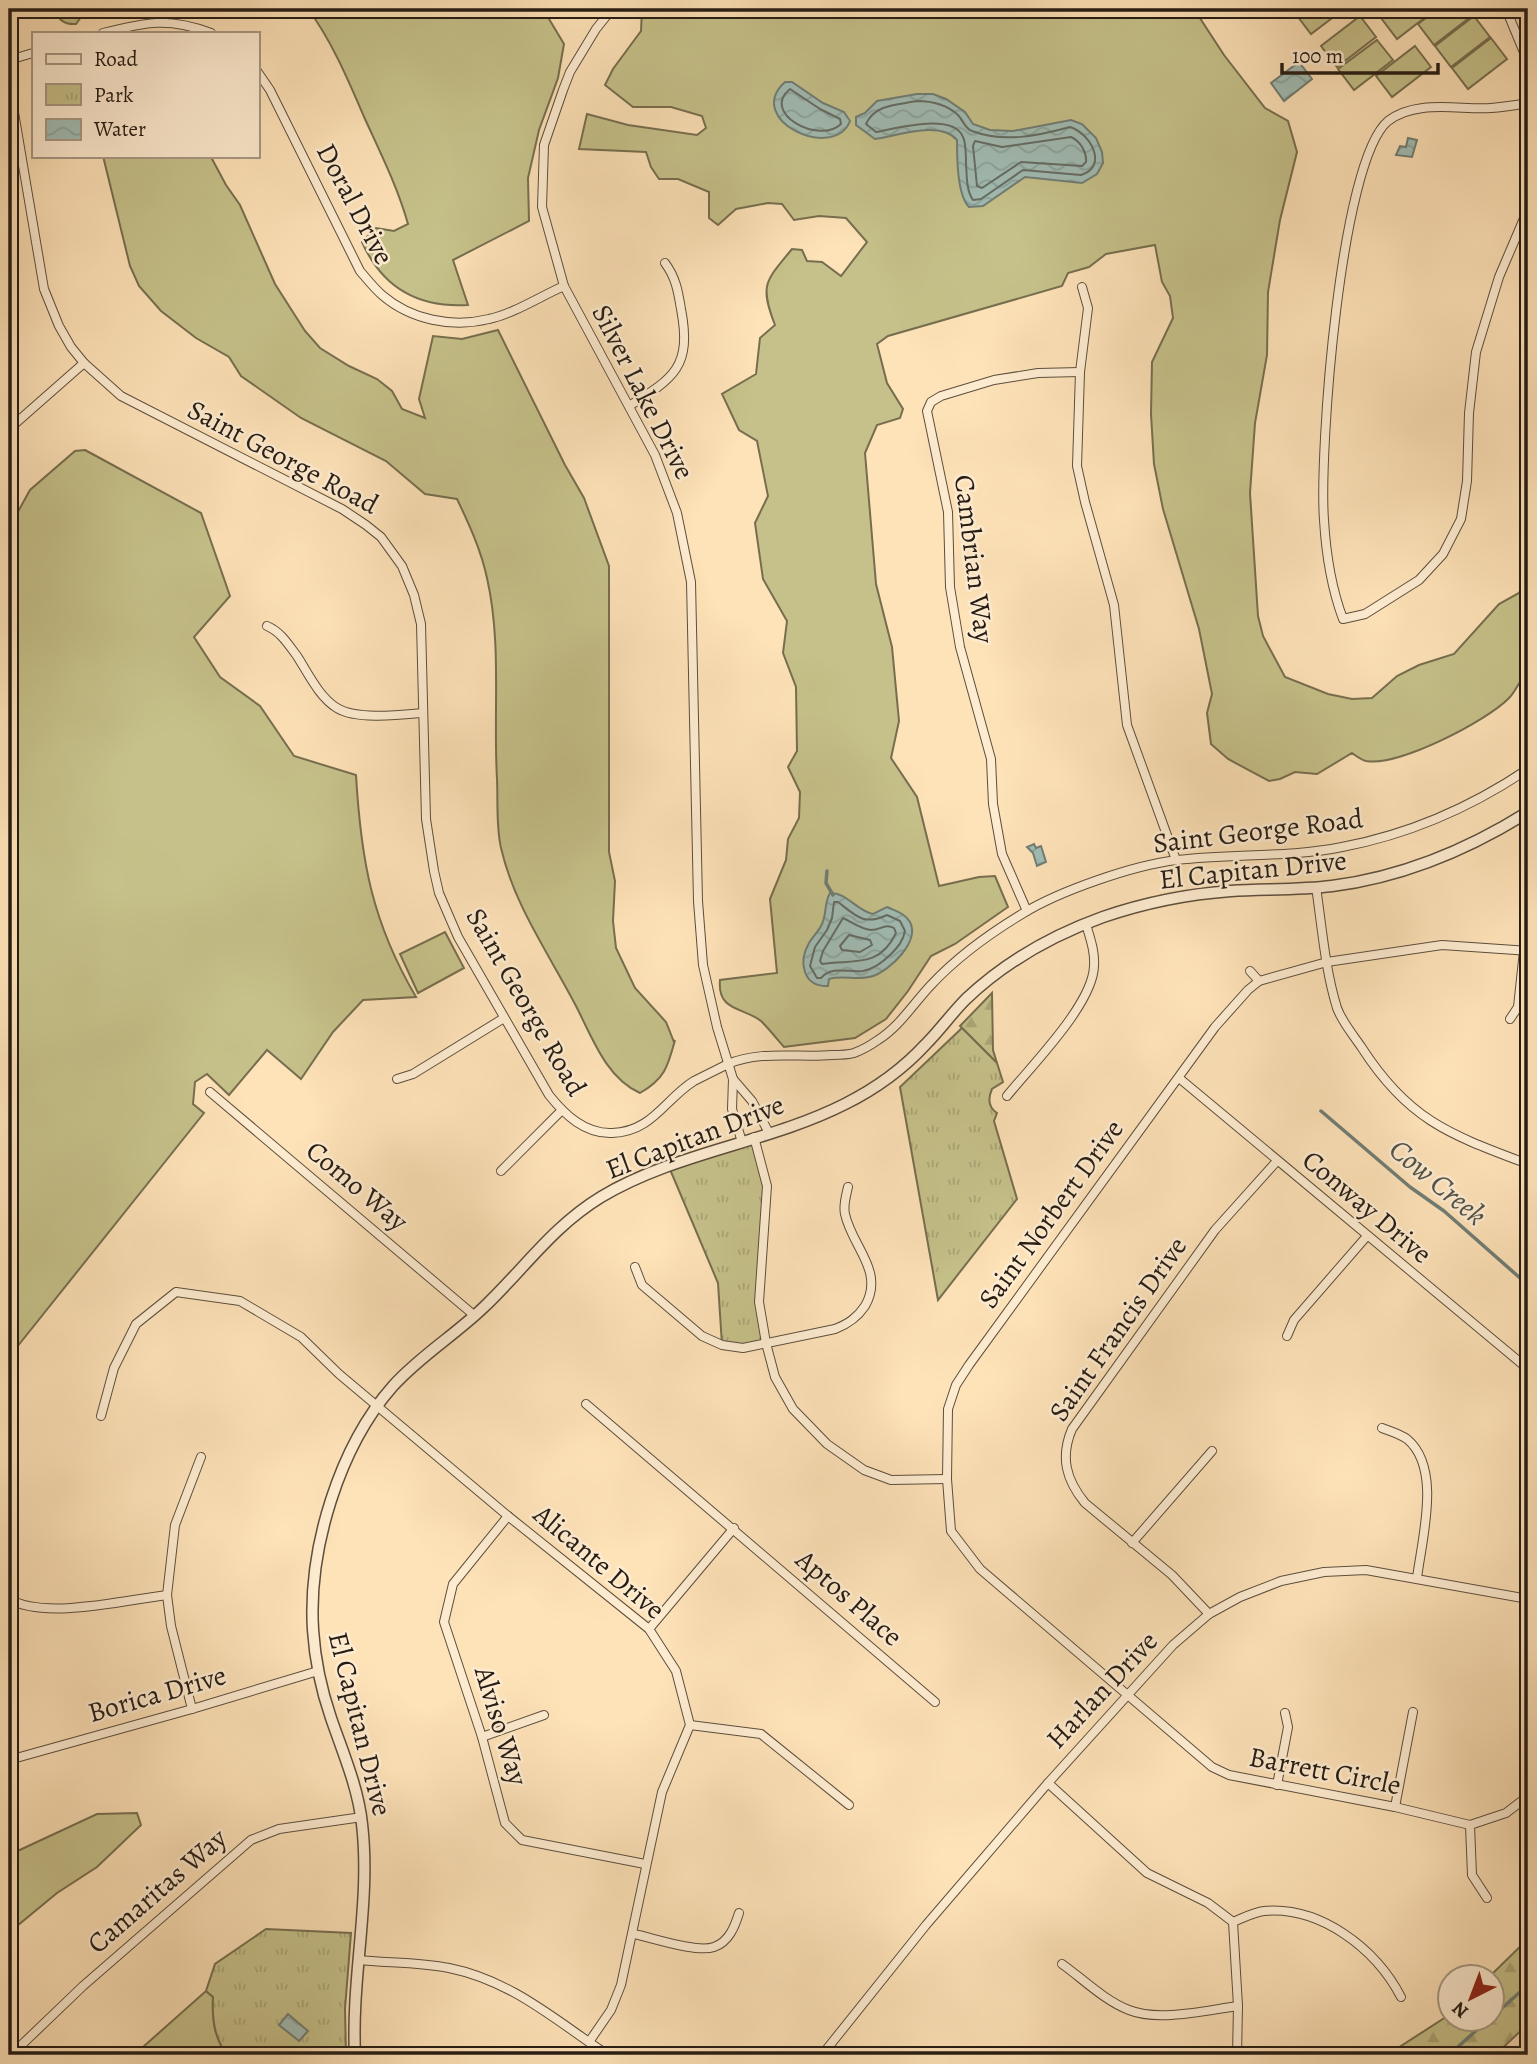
<svg xmlns="http://www.w3.org/2000/svg" width="1537" height="2064" font-family="Alegreya,serif">
	<defs>
		<pattern id="forest-firs" width="22" height="20" patternUnits="userSpaceOnUse" patternTransform="scale(1.75)"><rect width="22" height="20" fill="#c6c18a"/><path d="M5 1l3.5 6h-7zM16 11l3.5 6h-7z" fill="#aaa576"/></pattern>
		<pattern id="park-tufts" width="24" height="20" patternUnits="userSpaceOnUse" patternTransform="scale(1.75)"><rect width="24" height="20" fill="#c6c18a"/><path d="M3 7l-1-3M5 7V3M7 7l1-3M15 17l-1-3M17 17v-4M19 17l1-3" fill="none" stroke="#aaa576"/></pattern>
		<pattern id="water-waves" width="16" height="10" patternUnits="userSpaceOnUse" patternTransform="scale(1.75)"><rect width="16" height="10" fill="#a1bdb5"/><path d="M0 5q4-4 8 0t8 0" fill="none" stroke="#8aa29b"/></pattern>
	</defs>
	<rect width="100%" height="100%" fill="#fee2b8"/>
	<filter id="stains"><feTurbulence type="fractalNoise" baseFrequency=".00286" numOctaves="4"/><feColorMatrix values="0 0 0 0 .2 0 0 0 0 .09 0 0 0 0 .02 0 0 0 .5 -.17"/></filter>
	<radialGradient id="worn" r=".72"><stop offset=".6" stop-color="#630" stop-opacity="0"/><stop offset="1" stop-color="#630" stop-opacity=".3"/></radialGradient>
	<g fill="#c6c18a" stroke="#766e4f" stroke-width="2">
		<path d="M53 9H81V17L76 24C63 25 59 19 53 9Z"/>
		<path d="M308 9H543L564 44 558 78 539 130 528 178 529 221 453 260 468 305C418 308 382 287 362 242L376 228 394 231 408 224C398 188 381 154 365 119 349 82 332 41 308 9Z"/>
		<path d="M642 9H1194L1224 55 1265 108 1288 121 1297 152 1280 220 1268 292 1267 355 1255 423 1250 493 1258 616 1263 636 1285 677 1328 694 1352 699 1372 698 1397 676 1419 665 1454 654 1499 604 1519 593 1528 576V673C1518 681 1517 690 1509 698 1487 721 1398 767 1366 761 1362 760 1356 756 1352 753L1317 774 1295 772 1280 779 1269 781 1228 759 1211 744 1207 713 1212 694 1199 629 1163 509 1154 464 1151 414 1152 362 1173 318 1170 296 1162 282 1155 245 1106 254 1089 267 1068 273 1062 286 888 336 877 344 887 383 903 409 900 418 877 425 865 453 876 584 892 647 899 721 891 758 917 797 939 886 979 877 995 876 1008 907 955 944 931 956 908 991 886 1019 855 1038 784 1047C777 1039 769 1029 761 1021 744 1007 717 1012 720 980L777 973 770 899 786 860 788 839 799 818 800 792 788 767 797 751 796 687 783 653 787 621 763 579 755 523 768 496 757 441 739 430 722 394 756 374 760 338 775 325C759 284 766 281 792 249L802 250 807 261 822 262 841 276 867 242 846 218 819 216 794 220 782 204 768 203 736 209 718 225 709 218V192L678 179H659L651 167 646 152 579 149 587 114 628 125 697 135 706 128 702 116 671 107H633L605 85 613 69 641 31Z"/>
		<path d="M1301 9H1344L1311 34 1295 13Z"/>
		<path d="M1393 9H1436L1397 39 1381 18Z"/>
		<path d="M1438 9H1468L1473 15 1434 45 1418 24Z"/>
		<path d="M1360 16 1376 37 1337 67 1321 46Z"/>
		<path d="M1474 16 1490 37 1451 67 1435 46Z"/>
		<path d="M1491 38 1507 59 1468 89 1452 68Z"/>
		<path d="M1377 40 1393 60 1354 90 1338 69Z"/>
		<path d="M1415 46 1431 67 1392 97 1376 76Z"/>
		<path d="M103 156 211 157 226 185 240 205 275 284 305 331 320 348 349 366 377 379 392 391 402 409 425 418 419 399 433 336 462 339 498 330 565 465 584 498 609 566V852L615 881 613 921 616 948 635 988 666 1022 674 1042 675 1040C668 1066 665 1079 640 1093 606 1078 592 1037 576 1006 549 954 514 905 501 848 496 826 498 801 497 779 493 712 502 644 487 578 481 550 469 524 457 499L425 494 386 461 301 418 241 376 229 357 196 338 161 311 139 286 130 266Z"/>
		<path d="M85 450 201 513 230 596 194 637 220 677 260 706 294 756 356 775C361 861 372 922 416 997L363 1000 333 1032 301 1079 267 1050 229 1095 207 1074 195 1082 193 1104 204 1113 9 1357V528L30 490 75 451Z"/>
		<path d="M445 932 464 968 418 993 400 954Z"/>
		<path d="M137 1813 141 1825 97 1867 57 1893 11 1931 16 1938 9 1945V1855L97 1814Z"/>
		<path d="M206 1991 213 1997C212 2019 214 2037 227 2055H134Z"/>
	</g>
	<g fill="url(#forest-firs)" stroke="#766e4f" stroke-width="2">
		<path d="M992 993 993 1050 997 1063 960 1026Z"/>
		<path d="M1528 1939V2024L1495 2055H1387L1449 2015 1450 2018H1492V1976H1490Z"/>
	</g>
	<g fill="url(#park-tufts)" stroke="#766e4f" stroke-width="2">
		<path d="M962 1028 997 1063 1003 1082 992 1089C988 1098 988 1107 997 1113L994 1121 1017 1199 938 1300 900 1087Z"/>
		<path d="M754 1137 767 1186 759 1302 766 1343 722 1345 718 1283 669 1167Z"/>
		<path d="M266 1929 351 1933 345 2009 346 2055H227C214 2037 212 2019 213 1997L206 1991 215 1964Z"/>
	</g>
	<g fill="url(#water-waves)" stroke="#707d75" stroke-width="2">
		<path d="M1299 62 1312 79 1284 101 1271 83Z"/>
		<path d="M785 82H792L823 103 844 112 850 121C834 162 743 120 785 82Z"/>
		<path d="M917 94H933L946 99 965 112 973 124 990 130 1013 131 1071 120 1082 124 1096 138 1102 152 1103 163 1097 174 1082 183 1025 177 983 206 969 207C957 195 957 157 957 140 940 120 897 136 875 139L856 125V117L865 113 877 101Z"/>
		<path d="M1408 138 1417 140 1412 157 1396 155 1400 146 1406 147Z"/>
		<path d="M1034 844 1036 848 1041 846 1046 862 1037 866 1033 853 1027 847Z"/>
		<path d="M830 893C846 892 857 911 873 914L887 907C895 911 905 913 910 922 920 942 890 970 873 976 858 981 844 975 829 979L828 986C803 987 798 962 809 943 813 936 819 931 822 924 827 913 824 903 830 893Z"/>
		<path d="M288 2014 308 2031 299 2041 279 2025Z"/>
	</g>
	<g fill="none" stroke-linecap="round" stroke-linejoin="round">
		<g stroke="#646c64" stroke-width="2">
			<path d="M790 89 820 109 840 119 841 124C819 145 760 113 790 89Z"/>
			<path d="M917 101C932 101 947 105 958 115 963 120 965 129 972 131 1004 143 1037 136 1070 127 1090 133 1109 166 1081 175L1023 170 981 199 973 200C966 190 967 176 966 164 966 156 966 143 963 137 953 112 895 129 876 132L866 124C875 104 897 105 917 101Z"/>
			<path d="M1071 137C1080 141 1087 152 1086 162L1082 166 1021 162 982 188 977 186 973 146 975 141 1002 147Z"/>
			<path d="M834 902H838C856 916 864 926 887 915L900 921 905 931C903 941 898 947 891 954 883 962 874 969 863 971 848 973 833 965 821 978H817L810 966 815 947 827 930 832 918Z"/>
			<path d="M843 918C852 922 860 929 871 930 881 930 885 923 894 928L896 933C879 969 853 959 822 964L820 961 823 951Z"/>
			<path d="M849 935 870 940 872 945 860 952 842 950 840 946Z"/>
		</g>
		<g stroke="#707d75" stroke-width="3.5">
			<path d="M827 871 826 883 833 895"/>
			<path d="M1321 1111 1410 1187 1444 1211 1528 1285"/>
			<path d="M1492 2017 1528 1985"/>
			<path d="M1449 2055 1490 2018"/>
		</g>
		<defs>
			<g id="minor">
				<path d="M612 9 596 29 570 72 563 90 544 145 542 207 564 286 655 455 677 513 691 582 698 901 703 965 717 1027 733 1079 732 1109 742 1142"/>
				<path d="M1506 9 1528 62"/>
				<path d="M164 21 165 9"/>
				<path d="M103 33C146 22 168 17 211 33"/>
				<path d="M9 60 33 53"/>
				<path d="M257 71 270 90 360 271C367 279 374 288 382 295 411 320 452 328 489 319 513 314 541 296 564 286"/>
				<path d="M9 83 44 289 59 326 71 347 84 363 121 396 342 509 366 525 381 537 402 566 414 595 421 624 426 819 434 871 439 893 458 937 549 1095C565 1115 585 1134 612 1133 652 1132 665 1099 694 1081 702 1077 720 1068 728 1064 761 1050 798 1058 832 1055 839 1055 847 1055 854 1053 862 1050 871 1045 878 1040 900 1026 913 1004 931 985 958 956 989 934 1022 914 1059 891 1134 865 1177 860 1232 853 1288 858 1342 847 1411 834 1470 808 1528 769"/>
				<path d="M1528 103C1516 105 1504 107 1491 108 1459 110 1416 99 1388 121 1340 161 1319 453 1324 520 1326 554 1331 587 1343 619L1365 614 1419 580 1443 554 1461 519 1467 481 1469 413 1476 352 1499 277 1528 209"/>
				<path d="M1082 287 1088 308 1080 372 1077 466 1085 502 1114 605 1127 725 1176 860"/>
				<path d="M629 406C674 378 692 367 681 309 678 291 676 278 665 263"/>
				<path d="M9 429 84 363"/>
				<path d="M267 626C281 632 288 644 297 656 308 673 319 697 337 708 356 720 400 715 422 713"/>
				<path d="M1316 887C1322 927 1325 969 1337 1008 1342 1022 1354 1036 1362 1048 1409 1121 1451 1135 1528 1164"/>
				<path d="M1027 911 1002 854 993 804 991 759 960 647 950 587 948 512 927 411 931 402 941 396 994 380 1038 373 1080 372"/>
				<path d="M1528 951 1442 945 1327 962 1259 981 1248 990 1215 1027 969 1365 956 1385 948 1409 947 1479 951 1531 980 1569 1212 1767 1229 1775 1395 1807 1470 1825 1506 1813 1523 1800 1528 1792"/>
				<path d="M1250 971 1259 981"/>
				<path d="M1510 1019 1518 1007 1528 913"/>
				<path d="M1179 1078 1528 1369"/>
				<path d="M397 1079 413 1074 504 1018"/>
				<path d="M733 1079 752 1101 769 1133"/>
				<path d="M210 1092 475 1316"/>
				<path d="M1007 1096C1032 1065 1093 1004 1094 966 1095 951 1090 938 1086 924"/>
				<path d="M754 1137 767 1186 759 1302 766 1343 775 1377 793 1409 827 1444 864 1470 891 1480 947 1479"/>
				<path d="M501 1171 561 1111"/>
				<path d="M635 1267 642 1285 702 1336 722 1345 743 1348 835 1329C848 1324 857 1318 865 1306 885 1271 852 1247 845 1214 843 1205 846 1196 848 1187"/>
				<path d="M1287 1336 1294 1320 1367 1236"/>
				<path d="M586 1404 935 1702"/>
				<path d="M101 1416 114 1368 136 1324 176 1292 240 1301 301 1337 339 1374 508 1516 649 1629 676 1671 690 1725 662 1792 621 1985 611 2010 589 2042"/>
				<path d="M1382 1428C1390 1431 1400 1434 1407 1439 1442 1468 1422 1538 1417 1578"/>
				<path d="M508 1516 453 1584 444 1622 482 1737 505 1823 522 1840 645 1864"/>
				<path d="M1132 1543 1212 1451"/>
				<path d="M9 1599C45 1620 125 1600 167 1595"/>
				<path d="M1209 1614 1172 1575 1085 1503C1066 1480 1060 1457 1072 1429L1215 1230 1277 1161"/>
				<path d="M649 1629 734 1528"/>
				<path d="M192 1709 171 1626 167 1595 175 1525 201 1457"/>
				<path d="M690 1725 761 1734 849 1805"/>
				<path d="M482 1737 544 1715"/>
				<path d="M9 1760 192 1709 318 1671"/>
				<path d="M1048 1783 1147 1873 1208 1903 1233 1922 1238 2006 1237 2055"/>
				<path d="M1277 1785 1288 1727 1285 1713"/>
				<path d="M1395 1807 1413 1712"/>
				<path d="M1470 1825 1472 1875 1487 1898"/>
				<path d="M1233 1922C1243 1918 1254 1912 1264 1911 1321 1906 1376 1949 1401 1997"/>
				<path d="M634 1934C653 1938 697 1953 714 1947 729 1942 735 1926 739 1913"/>
				<path d="M358 1960C388 1963 420 1962 449 1968 513 1981 556 2021 608 2055"/>
				<path d="M1062 1964C1083 1979 1105 2001 1129 2010 1159 2022 1207 2010 1238 2006"/>
				<path d="M11 2055 83 1986 251 1840 279 1829 362 1817"/>
				<path d="M822 2055 926 1925 1048 1783 1173 1645 1209 1614 1240 1597 1281 1581 1324 1572 1366 1570 1528 1599"/>
			</g>
			<path id="tertiary" d="M355 2055C351 1978 371 1901 362 1824 358 1787 343 1753 331 1718 321 1689 315 1660 313 1630 308 1549 339 1447 393 1386 420 1356 455 1335 484 1307 524 1269 552 1227 601 1197 676 1152 768 1143 845 1104 875 1089 903 1069 926 1044 940 1030 952 1013 966 999 1005 962 1053 935 1103 917 1144 903 1188 894 1231 891 1265 889 1299 890 1332 886 1402 877 1469 849 1528 812"/>
		</defs>
		<use href="#minor" stroke="#5c4e3d" stroke-width="10"/>
		<use href="#tertiary" stroke="#5c4e3d" stroke-width="13"/>
		<use href="#minor" stroke="#feecd1" stroke-width="8"/>
		<use href="#tertiary" stroke="#feecd1" stroke-width="10"/>
	</g>
	<g text-anchor="middle" dominant-baseline="central" stroke-width="5" stroke-linejoin="round" paint-order="stroke">
		<g font-size="28" fill="#261c14" stroke="#feecd1">
			<text transform="translate(355 204) rotate(62)">Doral Drive</text>
			<text transform="translate(643 392) rotate(63)">Silver Lake Drive</text>
			<text transform="translate(283 457) rotate(28)">Saint George Road</text>
			<text transform="translate(974 559) rotate(83)">Cambrian Way</text>
			<text transform="translate(1258 831) rotate(-7)">Saint George Road</text>
			<text transform="translate(1253 870) rotate(-6)">El Capitan Drive</text>
			<text transform="translate(526 1002) rotate(60)">Saint George Road</text>
			<text transform="translate(695 1137) rotate(-21)">El Capitan Drive</text>
			<text transform="translate(357 1186) rotate(40)">Como Way</text>
			<text transform="translate(1367 1207) rotate(40)">Conway Drive</text>
			<text transform="translate(1051 1214) rotate(-54)">Saint Norbert Drive</text>
			<text transform="translate(1118 1329) rotate(-55)">Saint Francis Drive</text>
			<text transform="translate(599 1562) rotate(40)">Alicante Drive</text>
			<text transform="translate(849 1598) rotate(41)">Aptos Place</text>
			<text transform="translate(1102 1690) rotate(-47)">Harlan Drive</text>
			<text transform="translate(157 1694) rotate(-16)">Borica Drive</text>
			<text transform="translate(360 1724) rotate(76)">El Capitan Drive</text>
			<text transform="translate(501 1726) rotate(73)">Alviso Way</text>
			<text transform="translate(1325 1771) rotate(11)">Barrett Circle</text>
			<text transform="translate(157 1891) rotate(-41)">Camaritas Way</text>
		</g>
		<g font-size="30" font-style="italic" fill="#51544c" stroke="#feecd1">
			<text transform="translate(1438 1182) rotate(40)">Cow Creek</text>
		</g>
	</g>
	<rect width="1537" height="2064" fill="none" stroke="#fee2b8" stroke-width="35"/>
	<rect x="10" y="10" width="1516" height="2043" fill="none" stroke="#261c14" stroke-width="3.5"/>
	<rect x="18" y="18" width="1502" height="2029" fill="none" stroke="#261c14" stroke-width="2"/>
	<rect x="32" y="32" width="228" height="126" fill="#feecd1" stroke="#a89985" stroke-width="2"/>
	<rect x="46" y="54" width="35" height="10" fill="#feecd1" stroke="#a89985" stroke-width="2"/>
	<text x="94" y="66" font-size="21" fill="#261c14">Road</text>
	<rect x="46" y="84" width="35" height="21" fill="url(#park-tufts)" stroke="#a89985" stroke-width="2"/>
	<text x="94" y="102" font-size="21" fill="#261c14">Park</text>
	<rect x="46" y="119" width="35" height="21" fill="url(#water-waves)" stroke="#a89985" stroke-width="2"/>
	<text x="94" y="136" font-size="21" fill="#261c14">Water</text>
	<g transform="translate(1471 1998) rotate(222)"><circle r="33" fill="#feecd1" stroke="#a89985" stroke-width="2"/>
	<path d="M0-5L12 26L0 18L-12 26Z" fill="#8f2418"/>
	<text y="-10" font-size="19" font-weight="bold" text-anchor="middle" fill="#261c14">N</text>
	</g>
	<path d="M1282 63v10h156v-10" fill="none" stroke="#261c14" stroke-width="3.5"/>
	<text x="1292" y="63" font-size="21" fill="#261c14" stroke="#feecd1" stroke-width="5" paint-order="stroke">100 m</text>
	<rect width="100%" height="100%" filter="url(#stains)"/>
	<rect width="100%" height="100%" fill="url(#worn)"/>
</svg>
